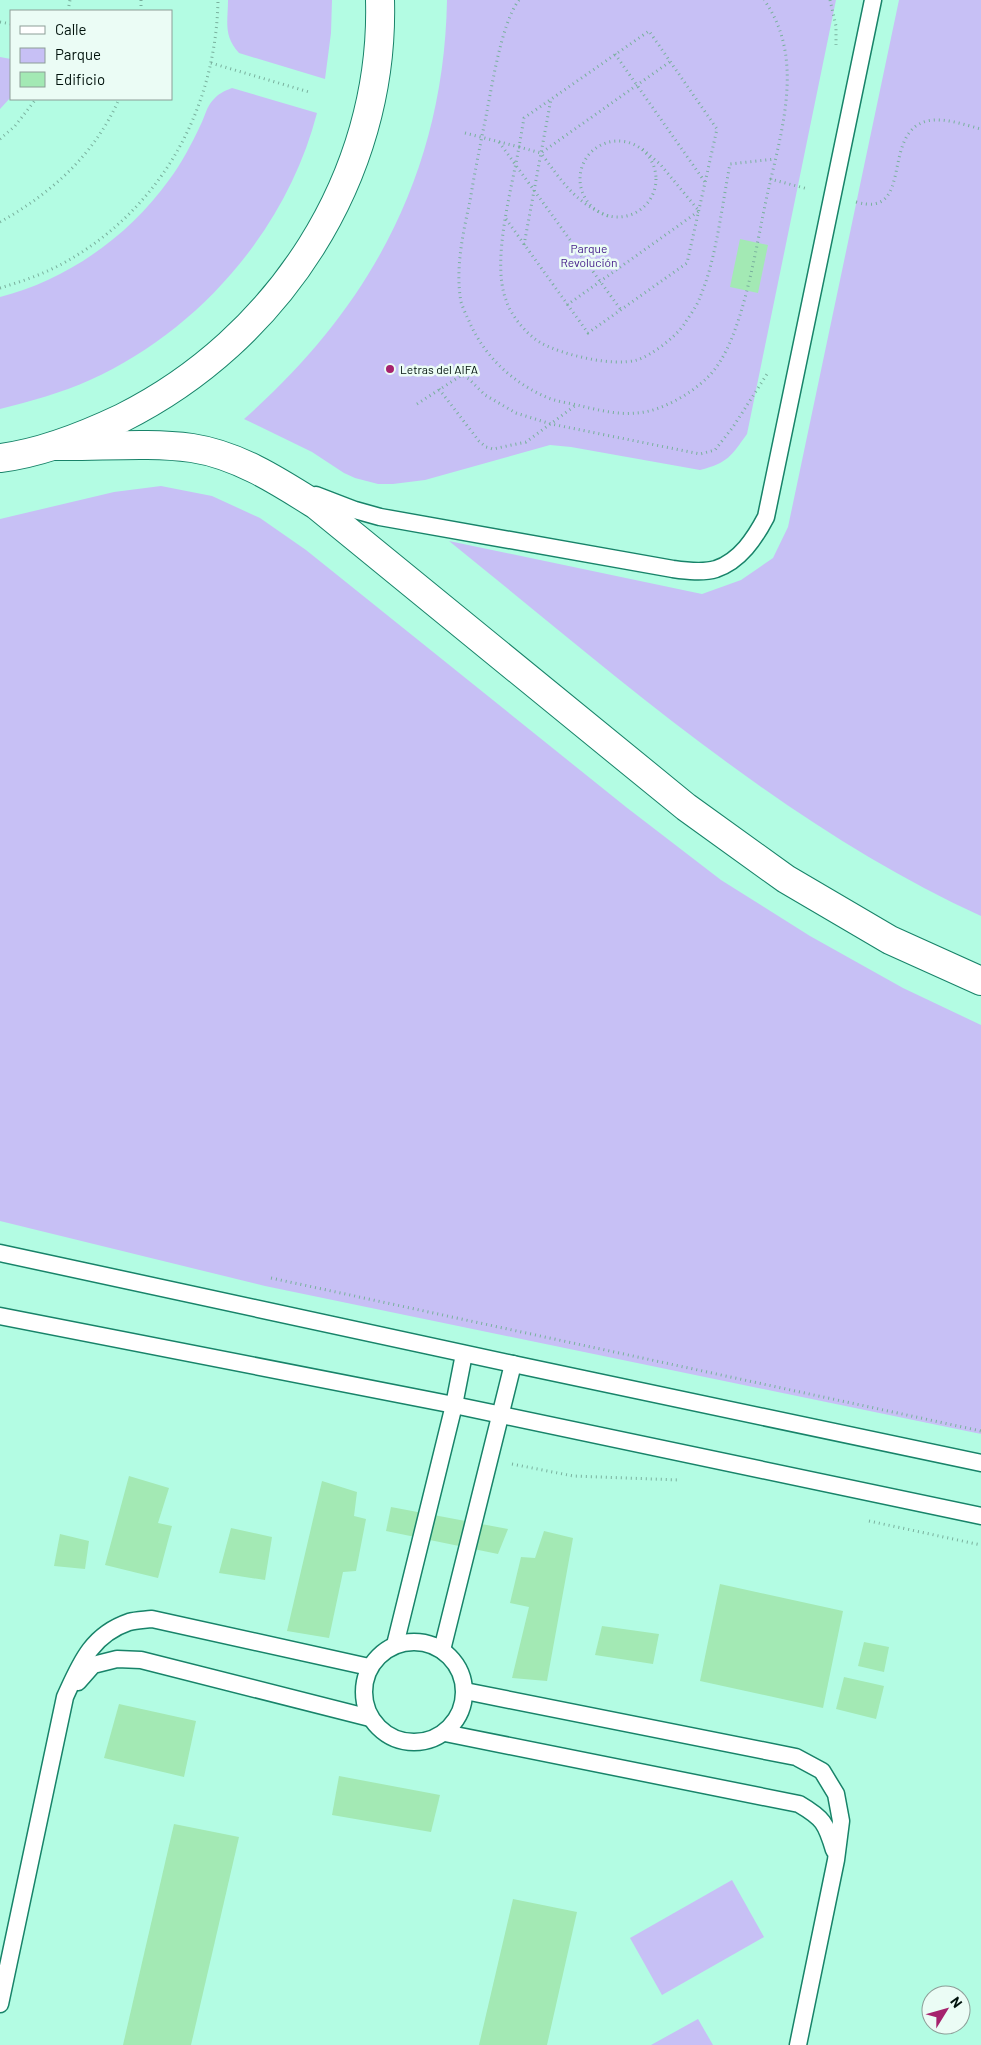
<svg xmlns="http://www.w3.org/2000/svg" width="981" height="2045" font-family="Barlow,sans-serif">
	<rect width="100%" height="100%" fill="#b3fce3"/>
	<g fill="#c7c0f5">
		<path d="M228 0H332L331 33 325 79 239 53C223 35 228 22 228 0Z"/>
		<path d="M447 0H836L747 434C731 456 728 463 700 470L571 447 550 445 425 480 393 484H378L355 478 344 473 312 452 244 419C371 307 444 171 447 0Z"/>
		<path d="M899 0H981V916C784 826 617 676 449 541L702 594 741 580 773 558 788 527Z"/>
		<path d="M0 57 11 59V97L0 109Z"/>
		<path d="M232 88 317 113C287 229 199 331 90 380 61 393 31 401 0 409V297C67 280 129 236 169 180 182 163 192 143 201 124 205 116 207 106 213 100 218 94 224 91 232 88Z"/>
		<path d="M161 486 212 496 260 518 306 550 626 807 721 880 810 936 903 988 981 1025V1434L265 1286 0 1221V519L114 492Z"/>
		<path d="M732 1880 764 1937 662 1995 630 1938Z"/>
		<path d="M698 2019 713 2045H651Z"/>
	</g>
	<g fill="#a3e9b4">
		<path d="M740 239 768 245 758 293 730 287Z"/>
		<path d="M129 1476 169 1488 158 1523 172 1526 158 1578 105 1565Z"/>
		<path d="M322 1481 357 1492 354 1516 366 1519 356 1571 343 1572 329 1638 287 1631Z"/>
		<path d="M391 1507 508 1529 498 1554 386 1531Z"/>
		<path d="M231 1528 272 1537 265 1580 219 1573Z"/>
		<path d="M544 1531 573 1538 547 1681 512 1678 529 1607 510 1603 521 1557 535 1558Z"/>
		<path d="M60 1534 89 1541 85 1569 54 1566Z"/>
		<path d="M720 1584 843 1611 823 1708 700 1681Z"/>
		<path d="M602 1626 659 1634 653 1664 595 1655Z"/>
		<path d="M864 1642 889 1647 884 1672 858 1666Z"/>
		<path d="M844 1677 884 1686 876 1719 836 1709Z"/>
		<path d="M119 1704 196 1721 184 1777 104 1758Z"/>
		<path d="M339 1776 440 1795 431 1832 332 1815Z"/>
		<path d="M174 1824 239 1837 191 2045H123Z"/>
		<path d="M513 1899 577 1912 547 2045H479Z"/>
	</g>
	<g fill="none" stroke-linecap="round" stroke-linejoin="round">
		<defs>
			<g id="lane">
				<path d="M316 495 355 510 380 517 673 569C687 571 703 573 716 569 740 561 755 538 766 517L873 0"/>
				<path d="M0 1253 513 1364 981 1463"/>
				<path d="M0 1316 454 1405 981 1516"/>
				<circle cx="414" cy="1692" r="50"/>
				<path d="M395 1645 454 1405 464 1354"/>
				<path d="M442 1650 513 1364"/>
				<path d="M78 1682 93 1665 117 1659 141 1660 370 1718"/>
				<path d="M465 1691 796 1757 822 1771 836 1794 841 1821 836 1860 798 2045"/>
				<path d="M445 1733 799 1804C823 1818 826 1823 834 1850"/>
				<path d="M0 2004 65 1697C80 1664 91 1635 129 1622 136 1620 144 1620 152 1619L369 1667"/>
			</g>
			<path id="secondary" d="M54 446C99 447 147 442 192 448 238 455 278 481 316 505L686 807 786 879 890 940 981 981"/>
			<path id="highway" d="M0 458C42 453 84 436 122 418 278 340 385 177 380 0"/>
		</defs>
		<use href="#lane" stroke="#188369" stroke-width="19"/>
		<use href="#secondary" stroke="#188369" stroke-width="30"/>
		<use href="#highway" stroke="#188369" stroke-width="30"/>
		<g stroke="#79b09d" stroke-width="3" stroke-dasharray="1 4" stroke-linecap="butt">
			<path d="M519 0C500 25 491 94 484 126 479 151 474 176 470 201 463 233 455 269 461 302 463 308 466 315 469 321 484 356 512 382 546 397 557 402 570 403 581 406 598 410 618 415 636 413 660 412 691 394 708 377 743 343 756 245 767 196 781 132 806 58 764 0"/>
			<path d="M830 0 836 26V45"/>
			<path d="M68 11 70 0"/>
			<path d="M141 11V0"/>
			<path d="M0 22 11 24"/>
			<path d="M615 54 705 182"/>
			<path d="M211 63 309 92"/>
			<path d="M465 133 519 147C512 188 491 261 506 300 511 316 527 335 541 343 563 355 613 367 637 360 652 355 676 337 685 323 690 315 697 306 700 297 716 261 722 205 730 164L775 159"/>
			<path d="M0 139 15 126 36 99"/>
			<circle cx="618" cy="179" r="38"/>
			<path d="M499 142 621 310"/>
			<path d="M770 179 808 189"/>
			<path d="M856 202C915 219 880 133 927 121 944 117 965 125 981 129"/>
			<path d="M608 216C575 203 561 180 541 153L671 61"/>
			<path d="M506 219 588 333 687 263 717 129 649 31 524 118 519 147 541 153"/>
			<path d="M0 222C52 193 95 154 119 99"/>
			<path d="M524 245 551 99"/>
			<path d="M0 288C20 282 41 275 60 265 159 212 216 111 218 0"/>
			<path d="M567 305 699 211 660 164 641 148"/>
			<path d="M439 389 479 441 486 447 493 449 526 442 576 405"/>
			<path d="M417 404 462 375 469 379 485 395 516 413 551 424 700 454 715 450 733 427 769 371"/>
			<path d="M271 1278 981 1431"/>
			<path d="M512 1464 573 1476 680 1480"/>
			<path d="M869 1521 981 1545"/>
		</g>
		<use href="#lane" stroke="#fff" stroke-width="16"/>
		<use href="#secondary" stroke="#fff" stroke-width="28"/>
		<use href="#highway" stroke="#fff" stroke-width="28"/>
	</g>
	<circle fill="#a6226d" stroke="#ebfcf5" stroke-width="2" cx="390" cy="369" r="5"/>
	<g text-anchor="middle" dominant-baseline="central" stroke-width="5" stroke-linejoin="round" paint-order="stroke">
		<g font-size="12" fill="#401787" stroke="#ebfcf5">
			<text x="589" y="248">Parque<tspan x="589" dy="14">Revolución</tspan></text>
		</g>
		<g font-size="12" fill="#01120c" stroke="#ebfcf5" text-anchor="start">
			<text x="400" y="369">Letras del AIFA</text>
		</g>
	</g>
	<rect x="10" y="10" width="162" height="90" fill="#ebfcf5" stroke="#8d9e98"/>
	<rect x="20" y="26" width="25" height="8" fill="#ffffff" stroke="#8d9e98"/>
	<text x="55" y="35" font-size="15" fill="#01120c">Calle</text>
	<rect x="20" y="48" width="25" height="15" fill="#c7c0f5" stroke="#8d9e98"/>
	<text x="55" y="60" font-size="15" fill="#01120c">Parque</text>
	<rect x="20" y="72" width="25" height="15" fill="#a3e9b4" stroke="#8d9e98"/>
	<text x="55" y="85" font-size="15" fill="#01120c">Edificio</text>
	<g transform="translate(946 2010) rotate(53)"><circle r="24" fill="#ebfcf5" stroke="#8d9e98"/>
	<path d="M0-4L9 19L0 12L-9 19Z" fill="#a6226d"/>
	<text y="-8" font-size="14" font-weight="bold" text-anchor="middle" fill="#01120c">N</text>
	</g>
</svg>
